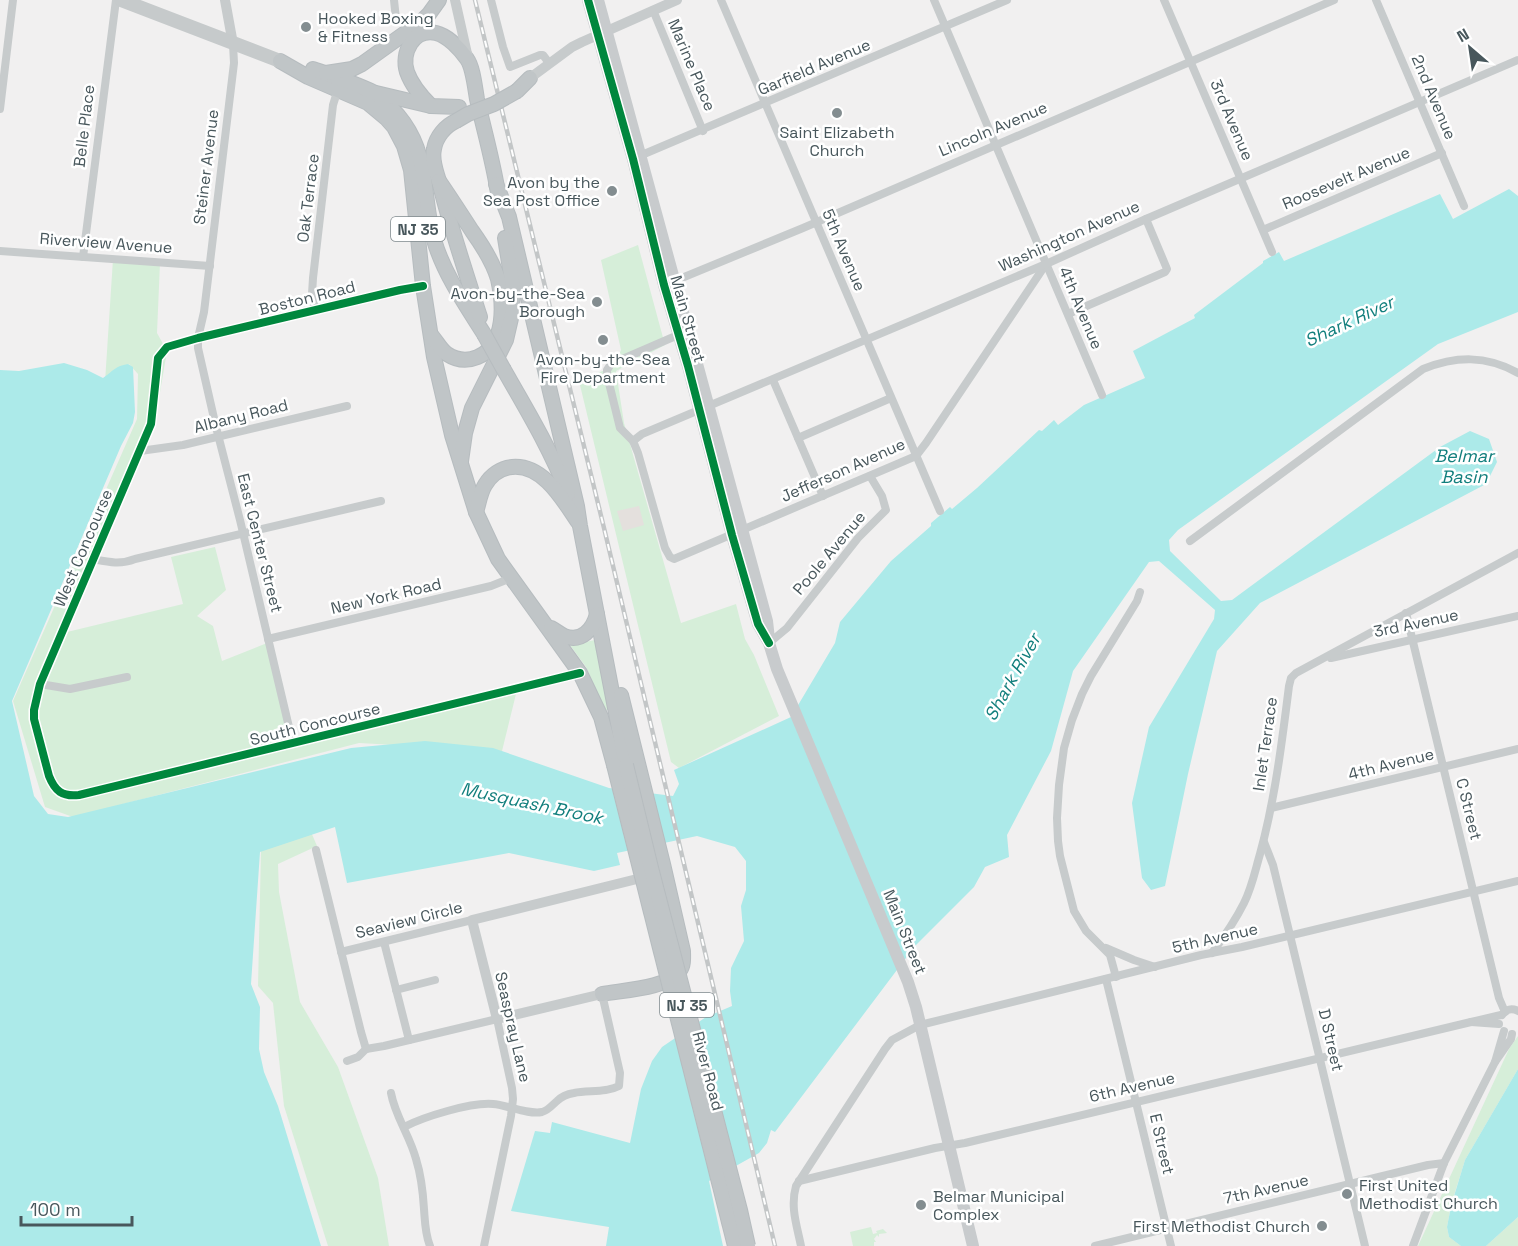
<svg xmlns="http://www.w3.org/2000/svg" width="1518" height="1246" font-family="'Space Grotesk',sans-serif">
	<rect width="100%" height="100%" fill="#f1f0f0"/>
	<g fill="#d6eed9">
		<path d="M638 245 665 345 616 371 624 423 681 623 736 604 745 639 754 655 779 716 679 768 671 762 579 381 614 366 621 350 601 260Z"/>
		<path d="M113 259 160 263 157 333 167 351 156 416 67 632 183 604 171 557 215 547 226 590 197 616 213 626 222 661 272 641 297 746 516 694 502 751 359 743 73 817 45 807 13 701 137 419 138 374 129 364 114 370 105 382Z"/>
		<path d="M595 640 600 660 608 710H605L586 667 570 645Z"/>
		<path d="M311 832 317 846 278 864 279 892 300 1002 338 1067 378 1178 389 1246H328L284 1106 273 1003 258 986 261 850Z"/>
		<path d="M1518 1036V1069L1465 1160 1451 1205 1447 1227 1449 1237 1461 1246H1418L1509 1049Z"/>
		<path d="M1518 1217V1246H1486Z"/>
		<path d="M871 1227 873 1234 877 1233 876 1231 883 1229 887 1233 879 1234V1237L877 1235 874 1239 876 1242H874V1246H853L850 1232Z"/>
	</g>
	<path fill="#e4e0dd" d="M639 506 644 525 623 531 617 511Z"/>
	<g fill="#aceae9">
		<path d="M1509 189 1518 196V312L1438 344 1178 530 1169 540 1170 551 1221 601 1232 600 1440 447 1470 431 1489 439 1497 462 1486 484 1260 603 1217 651 1188 774 1165 886 1151 890 1142 878 1132 803 1149 727 1214 619 1215 610 1159 561 1149 562 1073 671 1051 751 1007 835 1009 857 985 867 974 887 915 946 775 1132 771 1130 767 1143 759 1153 709 1181 723 1246H606L609 1227 511 1211 535 1131 550 1133 552 1122 630 1143 641 1089 652 1061 662 1047 706 1017 732 1006 730 991 731 968 744 941 741 906 746 890V861L735 847 697 836 617 853 620 865 594 871 509 853 347 883 335 827 260 852 251 984 260 1007 259 1049 264 1072 278 1106 321 1246H0V370L19 371 64 363 87 370 103 378C113 371 115 366 128 364L133 367 135 412 133 423 121 446 12 701 34 796 48 814 68 817 351 748 425 741 493 748 609 788 673 796 679 784 674 770 791 717 835 643 840 622 891 561 931 526V523L950 507 952 509 977 488 1039 430 1042 431 1054 420 1058 425 1084 405 1145 378 1133 351 1195 318 1194 315 1263 263V261L1279 252 1284 261 1440 194 1453 219Z"/>
		<path d="M1518 1069V1217L1486 1246H1461L1449 1237 1447 1227 1451 1206 1465 1160Z"/>
	</g>
	<g fill="none" stroke-linecap="round" stroke-linejoin="round">
		<defs>
			<g id="trunk">
				<path d="M280 61 308 77 368 103 386 118 394 127 404 146 411 170 423 286 434 357 452 435 476 512 498 559 580 673 601 717 614 765"/>
				<path d="M313 69C333 76 354 83 373 92 377 94 381 98 384 101 405 119 417 140 422 167 427 192 427 216 434 240 444 274 465 304 484 334"/>
				<path d="M326 73 352 69 362 64 422 21 429 14 439 0"/>
				<path d="M517 91 530 78"/>
				<path d="M376 93 431 106 459 107"/>
				<path d="M431 106C421 96 412 86 407 72 401 53 413 28 436 33 448 36 460 49 467 59 473 67 475 88 477 99 484 130 493 161 498 193"/>
				<path d="M456 121C445 126 436 137 434 149 431 161 437 173 440 185 451 229 466 273 480 317"/>
				<path d="M496 184 509 217 577 506 580 526 626 765"/>
				<path d="M432 336C437 342 441 350 447 354 467 367 491 356 498 334 504 316 502 297 498 279 493 262 482 245 472 231 461 214 450 197 439 181"/>
				<path d="M504 370C527 410 551 450 568 494"/>
				<path d="M461 461 465 433 472 408 506 340 512 314 513 287 505 238"/>
				<path d="M476 512C479 503 480 493 485 485 491 475 501 468 512 467 543 464 563 500 578 522"/>
				<path d="M551 628C555 630 560 634 564 636 582 643 593 629 597 614"/>
				<path d="M602 994C623 990 668 989 680 970 684 965 683 957 683 951L663 864 621 695"/>
			</g>
		</defs>
		<use href="#trunk" stroke="#b6bcbf" stroke-width="16"/>
		<g stroke="#c7cbcc" stroke-width="8">
			<path d="M394 0 396 19"/>
			<path d="M491 0 503 47 510 67 540 55H543L549 63"/>
			<path d="M721 0 940 511"/>
			<path d="M934 0 1102 395"/>
			<path d="M1164 0 1272 252"/>
			<path d="M1376 0 1464 206"/>
			<path d="M653 10 703 131"/>
			<path d="M233 44 234 63 204 312 198 338V348L216 427 240 520 293 744"/>
			<path d="M0 109 13 0"/>
			<path d="M637 157 1007 0"/>
			<path d="M1263 230 1442 153"/>
			<path d="M0 251 210 266"/>
			<path d="M83 257 116 0"/>
			<path d="M672 282 803 228 1334 0"/>
			<path d="M423 286 400 290 198 338 167 347 158 358 151 424 40 684 34 710V719L49 776C55 791 62 797 79 795L580 673"/>
			<path d="M315 310 312 294 313 278 333 105 338 89"/>
			<path d="M1068 314 1165 272 1167 269 1146 219"/>
			<path d="M678 335 611 364 607 370V375L620 428 633 441 638 453 665 548 670 557 674 559 916 456 926 443 1046 264"/>
			<path d="M773 380 823 496"/>
			<path d="M798 438 891 398"/>
			<path d="M633 441 642 434 1046 264 1146 219 1518 60"/>
			<path d="M140 451 183 445 347 406"/>
			<path d="M1190 541 1423 369C1456 356 1486 355 1518 373"/>
			<path d="M93 559C108 562 120 565 135 559L381 501"/>
			<path d="M1406 613 1499 998 1505 1012"/>
			<path d="M268 639 491 586 511 578"/>
			<path d="M769 643 787 628 858 538 886 510 882 496 870 476"/>
			<path d="M1331 658 1518 616"/>
			<path d="M40 684 70 689 127 677"/>
			<path d="M1271 808 1518 749"/>
			<path d="M1264 842 1273 865 1365 1246"/>
			<path d="M316 850 361 1032 366 1049"/>
			<path d="M384 942 409 1040"/>
			<path d="M1106 948 1134 960 1155 967"/>
			<path d="M341 952 472 920"/>
			<path d="M1212 953C1224 937 1235 921 1244 903 1252 887 1255 871 1260 854 1275 799 1282 742 1289 686L1291 678 1296 673 1518 553"/>
			<path d="M1116 977 1110 955 1086 931 1074 911 1060 856 1058 841 1057 818 1059 785 1064 748 1072 720 1082 694 1091 676 1137 601 1140 592"/>
			<path d="M1106 979 1171 1246"/>
			<path d="M396 990 435 980"/>
			<path d="M1502 1015C1506 1009 1512 1008 1518 1011"/>
			<path d="M1499 1024 1471 1022 1501 1015"/>
			<path d="M1504 1031 1495 1062 1511 1039 1512 1034"/>
			<path d="M366 1049 384 1046 497 1019 512 1088 513 1099 511 1116 484 1246"/>
			<path d="M347 1061 358 1057 366 1049"/>
			<path d="M391 1093C395 1116 410 1136 416 1159 421 1175 423 1192 424 1209 425 1222 425 1234 430 1246"/>
			<path d="M404 1127C423 1117 471 1102 493 1104 507 1105 528 1115 542 1112 549 1110 552 1105 557 1101 562 1096 568 1094 574 1093 588 1090 606 1093 619 1086L620 1073 602 994"/>
			<path d="M799 1181 935 1148 965 1143 1471 1022"/>
			<path d="M801 1246C797 1226 790 1207 796 1186L885 1049 892 1040 920 1025 1201 955 1242 947 1518 881"/>
			<path d="M1095 1246 1428 1165 1444 1163"/>
			<path d="M1413 1246 1444 1163 1495 1062"/>
		</g>
		<g stroke="#c7cbcc" stroke-width="10">
			<path d="M225 0 233 44"/>
			<path d="M455 0 468 58"/>
			<path d="M530 78 572 47 582 42 677 0"/>
			<path d="M602 994 497 1019 472 920 641 878"/>
		</g>
		<g stroke="#c8cbcd" stroke-width="12">
			<path d="M588 0 633 159 664 285 688 366 732 535 758 624 769 643 777 669 908 982 916 1007 973 1246"/>
			<path d="M598 0 767 621 769 639"/>
		</g>
		<path stroke="#c6cacb" stroke-width="14" d="M121 0 280 61"/>
		<use href="#trunk" stroke="#c0c5c7" stroke-width="14"/>
		<defs>
			<path id="rail" d="M475 0 604 528 775 1246"/>
		</defs>
		<use href="#rail" stroke="#c3c6c7" stroke-width="4.5"/>
		<use href="#rail" stroke="#fff" stroke-width="2" stroke-dasharray="7" stroke-linecap="butt"/>
		<defs>
			<g id="trunk-bridge">
				<path d="M456 121 468 114 494 104 517 91"/>
				<path d="M484 334 504 370"/>
				<path d="M614 765C653 926 696 1085 735 1246"/>
				<path d="M626 765 651 868 740 1210 748 1246"/>
			</g>
		</defs>
		<use href="#trunk-bridge" stroke="#b6bcbf" stroke-width="16" stroke-linecap="butt"/>
		<use href="#trunk-bridge" stroke="#c0c5c7" stroke-width="14"/>
		<defs>
			<g id="cycleway">
				<path d="M588 0 633 159 664 285 688 366 732 535 758 624 769 643"/>
				<path d="M423 286 400 290 198 338 167 347 158 358 151 424 40 684 34 710V719L49 776C55 791 62 797 79 795L580 673"/>
			</g>
		</defs>
		<use href="#cycleway" stroke="#fff" stroke-width="11"/>
		<use href="#cycleway" stroke="#00873e" stroke-width="8"/>
	</g>
	<g fill="#838d90" stroke="#fff" stroke-width="2">
		<circle cx="306" cy="27" r="6"/>
		<circle cx="837" cy="113" r="6"/>
		<circle cx="612" cy="191" r="6"/>
		<circle cx="597" cy="302" r="6"/>
		<circle cx="603" cy="340" r="6"/>
		<circle cx="1347" cy="1194" r="6"/>
		<circle cx="921" cy="1205" r="6"/>
		<circle cx="1322" cy="1226" r="6"/>
	</g>
	<g text-anchor="middle" dominant-baseline="central" stroke-width="5" stroke-linejoin="round" paint-order="stroke">
		<g fill="#fff" stroke="#7f898d" stroke-width="1.5">
			<rect x="391" y="217" width="54" height="24" rx="4.5"/>
			<rect x="660" y="993" width="54" height="24" rx="4.5"/>
		</g>
		<g font-size="15" font-weight="bold" fill="#48575c">
			<text x="418" y="229">NJ 35</text>
			<text x="687" y="1005">NJ 35</text>
		</g>
		<g font-size="16" fill="#48575c" stroke="#fff" text-anchor="start">
			<text x="318" y="18">Hooked Boxing<tspan x="318" dy="18">&amp; Fitness</tspan></text>
			<text x="837" y="132" text-anchor="middle">Saint Elizabeth<tspan x="837" dy="18">Church</tspan></text>
			<text x="600" y="182" text-anchor="end">Avon by the<tspan x="600" dy="18">Sea Post Office</tspan></text>
			<text x="585" y="293" text-anchor="end">Avon-by-the-Sea<tspan x="585" dy="18">Borough</tspan></text>
			<text x="603" y="359" text-anchor="middle">Avon-by-the-Sea<tspan x="603" dy="18">Fire Department</tspan></text>
			<text x="1359" y="1185">First United<tspan x="1359" dy="18">Methodist Church</tspan></text>
			<text x="933" y="1196">Belmar Municipal<tspan x="933" dy="18">Complex</tspan></text>
			<text x="1310" y="1226" text-anchor="end">First Methodist Church</text>
		</g>
		<g font-size="16" fill="#48575c" stroke="#fff">
			<text transform="translate(692 65) rotate(67)">Marine Place</text>
			<text transform="translate(814 67) rotate(-23)">Garfield Avenue</text>
			<text transform="translate(1434 97) rotate(67)">2nd Avenue</text>
			<text transform="translate(1232 120) rotate(67)">3rd Avenue</text>
			<text transform="translate(84 126) rotate(-83)">Belle Place</text>
			<text transform="translate(993 129) rotate(-23)">Lincoln Avenue</text>
			<text transform="translate(206 167) rotate(-83)">Steiner Avenue</text>
			<text transform="translate(1346 178) rotate(-23)">Roosevelt Avenue</text>
			<text transform="translate(308 198) rotate(-83)">Oak Terrace</text>
			<text transform="translate(1069 236) rotate(-24)">Washington Avenue</text>
			<text transform="translate(106 243) rotate(4)">Riverview Avenue</text>
			<text transform="translate(844 250) rotate(67)">5th Avenue</text>
			<text transform="translate(307 298) rotate(-14)">Boston Road</text>
			<text transform="translate(1081 308) rotate(67)">4th Avenue</text>
			<text transform="translate(688 319) rotate(74)">Main Street</text>
			<text transform="translate(241 416) rotate(-14)">Albany Road</text>
			<text transform="translate(843 470) rotate(-24)">Jefferson Avenue</text>
			<text transform="translate(260 543) rotate(76)">East Center Street</text>
			<text transform="translate(83 548) rotate(-67)">West Concourse</text>
			<text transform="translate(829 553) rotate(-50)">Poole Avenue</text>
			<text transform="translate(386 596) rotate(-13)">New York Road</text>
			<text transform="translate(1416 623) rotate(-12)">3rd Avenue</text>
			<text transform="translate(315 724) rotate(-14)">South Concourse</text>
			<text transform="translate(1265 744) rotate(-82)">Inlet Terrace</text>
			<text transform="translate(1391 764) rotate(-14)">4th Avenue</text>
			<text transform="translate(1469 809) rotate(76)">C Street</text>
			<text transform="translate(409 920) rotate(-14)">Seaview Circle</text>
			<text transform="translate(905 932) rotate(68)">Main Street</text>
			<text transform="translate(1215 938) rotate(-13)">5th Avenue</text>
			<text transform="translate(513 1027) rotate(77)">Seaspray Lane</text>
			<text transform="translate(1331 1040) rotate(77)">D Street</text>
			<text transform="translate(708 1071) rotate(75)">River Road</text>
			<text transform="translate(1132 1087) rotate(-13)">6th Avenue</text>
			<text transform="translate(1162 1144) rotate(77)">E Street</text>
			<text transform="translate(1266 1189) rotate(-13)">7th Avenue</text>
		</g>
		<g font-size="18" font-style="italic" fill="#127f7d" stroke="#fff">
			<text transform="translate(1349 321) rotate(-25)">Shark River</text>
			<text x="1464" y="455">Belmar<tspan x="1464" dy="21">Basin</tspan></text>
			<text transform="translate(1012 677) rotate(-61)">Shark River</text>
			<text transform="translate(532 803) rotate(12)">Musquash Brook</text>
		</g>
	</g>
	<g transform="translate(1470 48) rotate(331)" stroke="#ffffff" stroke-width="4.5" paint-order="stroke">
	<path d="M0-4.5L10 22L0 15L-10 22Z" fill="#48575c"/>
	<text y="-9" font-size="16" font-weight="bold" text-anchor="middle" fill="#48575c">N</text>
	</g>
	<path d="M21 1216v9h111v-9" fill="none" stroke="#48575c" stroke-width="3"/>
	<text x="30" y="1216" font-size="18" fill="#48575c" stroke="#ffffff" stroke-width="4.5" paint-order="stroke">100 m</text>
</svg>
